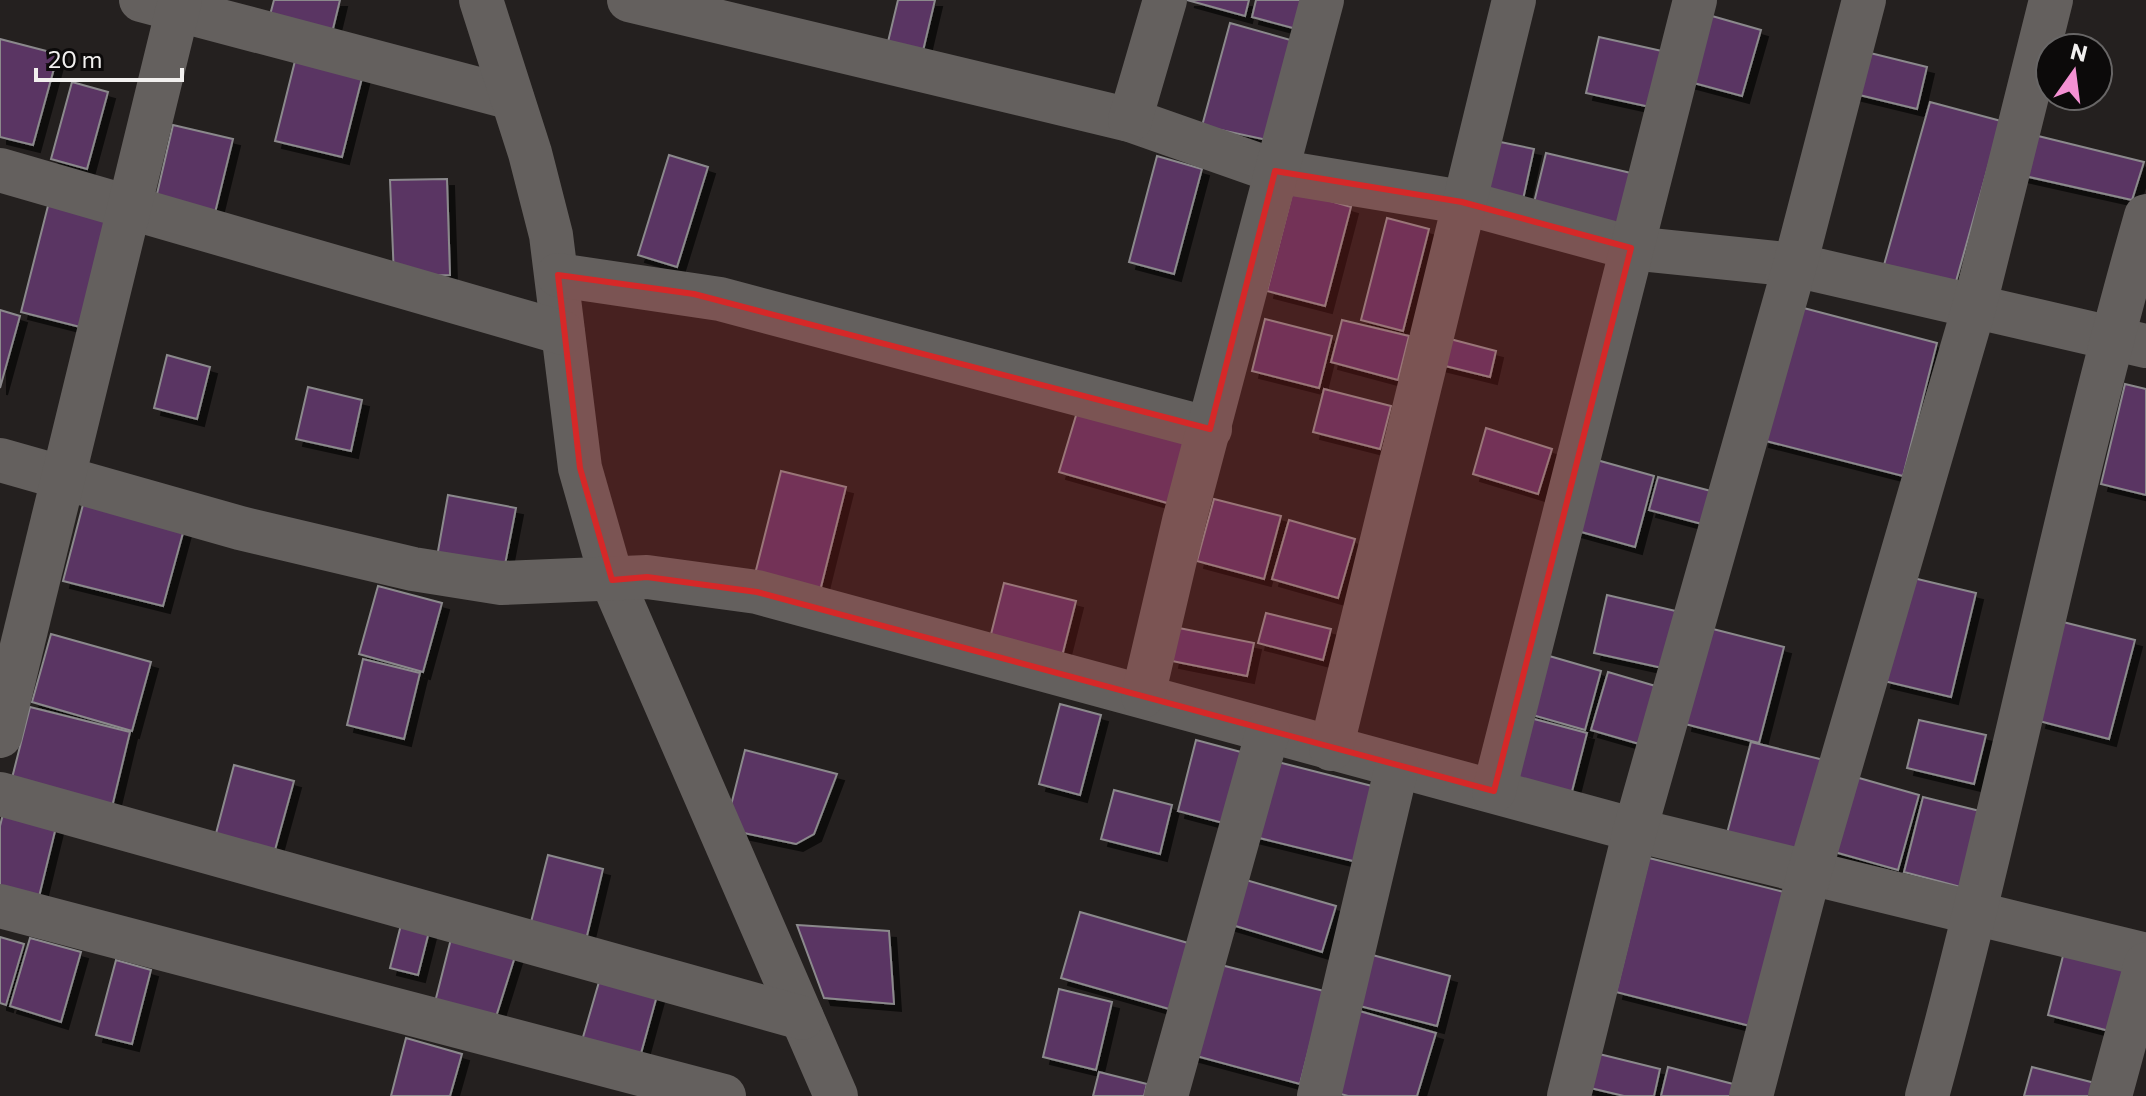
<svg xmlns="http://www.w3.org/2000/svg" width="2146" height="1096" font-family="Commissioner,sans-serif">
	<defs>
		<filter id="shadow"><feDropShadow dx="7" dy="7" stdDeviation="0" flood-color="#0009"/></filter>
	</defs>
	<rect width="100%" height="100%" fill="#24201f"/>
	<g fill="#5a3563" stroke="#8b898c" stroke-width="2" filter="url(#shadow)">
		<path d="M274 0H340L329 45 266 30Z"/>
		<path d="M898 0H935L922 55 887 46Z"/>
		<path d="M1187 0H1249L1245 16Z"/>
		<path d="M1256 0H1312L1304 31 1252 17Z"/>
		<path d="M1698 12 1761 30 1742 96 1679 79Z"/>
		<path d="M1230 23 1301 43 1272 141 1202 126Z"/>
		<path d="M1599 37 1662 51 1650 107 1586 93Z"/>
		<path d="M0 39 58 54 33 145 0 137Z"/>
		<path d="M1858 50 1927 67 1917 109 1847 92Z"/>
		<path d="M296 57 363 74 342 157 275 141Z"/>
		<path d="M72 82 108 92 87 169 51 159Z"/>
		<path d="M1930 102 2001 121 1953 292 1882 272Z"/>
		<path d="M173 125 233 139 212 225 153 211Z"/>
		<path d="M2030 134 2144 162 2132 200 2020 175Z"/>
		<path d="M1481 138 1534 149 1520 213 1466 202Z"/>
		<path d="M1546 153 1631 173 1616 234 1531 215Z"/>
		<path d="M669 155 708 167 677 267 638 255Z"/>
		<path d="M1157 156 1202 169 1174 274 1129 262Z"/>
		<path d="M447 179 450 275 394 277 390 180Z"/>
		<path d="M1293 190 1351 207 1325 306 1267 291Z"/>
		<path d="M49 202 115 219 88 329 21 312Z"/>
		<path d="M1387 218 1429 229 1403 331 1361 320Z"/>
		<path d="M1796 306 1937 343 1903 476 1762 440Z"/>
		<path d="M0 310 20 316 0 388Z"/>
		<path d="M1265 319 1332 336 1319 388 1252 371Z"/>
		<path d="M1342 320 1409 336 1398 380 1331 362Z"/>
		<path d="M1431 334 1496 351 1490 377 1425 361Z"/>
		<path d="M167 355 210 367 197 419 154 408Z"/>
		<path d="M2125 384 2146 389V495L2101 484Z"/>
		<path d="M308 387 362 400 351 451 296 439Z"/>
		<path d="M1324 389 1391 406 1380 449 1313 432Z"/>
		<path d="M1081 399 1195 432 1174 505 1059 472Z"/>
		<path d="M1486 428 1552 449 1538 494 1473 474Z"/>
		<path d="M1586 457 1654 476 1635 547 1567 528Z"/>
		<path d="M781 471 846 487 817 603 752 586Z"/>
		<path d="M1658 477 1726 495 1717 528 1649 510Z"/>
		<path d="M448 495 516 508 502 580 435 568Z"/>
		<path d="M85 497 186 522 163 606 63 581Z"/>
		<path d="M1214 499 1281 516 1264 579 1197 561Z"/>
		<path d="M1289 520 1355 539 1338 598 1272 579Z"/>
		<path d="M1909 577 1976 593 1951 697 1884 681Z"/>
		<path d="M1004 583 1076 601 1059 668 987 650Z"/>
		<path d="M378 586 442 603 423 672 359 654Z"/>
		<path d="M1607 595 1680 612 1667 669 1594 653Z"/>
		<path d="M1266 613 1331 629 1323 660 1258 643Z"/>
		<path d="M2063 622 2135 640 2109 739 2039 721Z"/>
		<path d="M1179 628 1254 643 1247 676 1172 661Z"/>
		<path d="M1709 628 1784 647 1759 743 1685 724Z"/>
		<path d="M51 634 151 662 132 731 32 702Z"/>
		<path d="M1532 651 1601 671 1585 730 1515 710Z"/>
		<path d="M363 659 420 673 404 739 347 725Z"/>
		<path d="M1608 672 1669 690 1653 748 1591 730Z"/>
		<path d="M1060 704 1101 715 1080 795 1039 784Z"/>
		<path d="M30 707 130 732 112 807 11 782Z"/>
		<path d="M1519 715 1587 733 1569 803 1500 786Z"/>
		<path d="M1919 720 1986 735 1974 784 1907 768Z"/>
		<path d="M1196 740 1241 752 1223 823 1178 811Z"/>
		<path d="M1751 742 1824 760 1800 860 1725 841Z"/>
		<path d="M745 750 837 774 814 834 796 844 725 829Z"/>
		<path d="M1266 759 1380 788 1361 863 1247 835Z"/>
		<path d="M234 765 294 781 273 857 214 841Z"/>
		<path d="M1852 776 1919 795 1898 870 1831 851Z"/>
		<path d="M1114 790 1172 805 1160 854 1101 839Z"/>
		<path d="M1923 797 1988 813 1968 889 1904 872Z"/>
		<path d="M4 810 57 823 36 909 0 900V826Z"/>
		<path d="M548 855 603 869 585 944 529 930Z"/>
		<path d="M1649 858 1784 892 1750 1026 1616 992Z"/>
		<path d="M1232 876 1336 906 1322 952 1219 921Z"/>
		<path d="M1080 912 1195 945 1176 1011 1061 978Z"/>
		<path d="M404 913 432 920 418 975 390 968Z"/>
		<path d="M797 925 889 931 894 1004 824 998Z"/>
		<path d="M453 931 518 947 495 1020 434 1006Z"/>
		<path d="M0 937 24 944 6 1005 0 1003Z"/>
		<path d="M30 938 81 952 61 1022 10 1006Z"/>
		<path d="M2065 948 2130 965 2113 1032 2048 1015Z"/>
		<path d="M1365 953 1450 976 1437 1026 1352 1004Z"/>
		<path d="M116 960 151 970 132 1044 96 1035Z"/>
		<path d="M1213 963 1324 991 1300 1084 1189 1054Z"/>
		<path d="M601 975 658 992 640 1057 581 1044Z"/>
		<path d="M1059 989 1112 1002 1096 1070 1043 1057Z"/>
		<path d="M1349 1008 1436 1033 1417 1096H1348L1326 1090Z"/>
		<path d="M406 1038 462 1054 450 1096H391Z"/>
		<path d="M1595 1053 1660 1069 1654 1096H1624L1586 1087Z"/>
		<path d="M1668 1067 1737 1085 1734 1096H1661Z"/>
		<path d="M2032 1067 2095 1083 2092 1096H2024Z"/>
		<path d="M1099 1072 1147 1084 1144 1096H1093Z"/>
	</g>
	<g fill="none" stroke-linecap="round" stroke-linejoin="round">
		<g stroke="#64605e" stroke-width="44">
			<path d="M141 0 512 98"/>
			<path d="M481 0 530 153 551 235 580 468 612 580 836 1096"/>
			<path d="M629 0 1130 120 1275 171 1462 202 1631 248 1795 265 2146 346"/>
			<path d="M1130 120 1165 0"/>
			<path d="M0 170 563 333"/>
			<path d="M558 275 720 299 1210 429"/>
			<path d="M0 460 240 528 413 569 501 583 647 577 757 592 1635 830 2146 955"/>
			<path d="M1143 696 1184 521 1322 0"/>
			<path d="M0 736 180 0"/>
			<path d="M1331 749 1514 0"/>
			<path d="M1494 791 1695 0"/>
			<path d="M0 794 802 1018"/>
			<path d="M0 906 724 1096"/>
			<path d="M1166 1096 1268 731"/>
			<path d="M1319 1096 1397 766"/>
			<path d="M1569 1096 1635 830 1795 265 1864 0"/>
			<path d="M1751 1096 1809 874 1975 304 2051 0"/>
			<path d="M1927 1096C2007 804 2063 506 2146 216"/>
			<path d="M2110 1096 2146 964"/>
		</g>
	</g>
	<path fill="#d62828" fill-opacity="0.2" stroke="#d62828" stroke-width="6" stroke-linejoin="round" d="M1275 171 1462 202 1631 248 1494 791 757 592 647 577 612 580 580 468 558 275 694 294 1210 429Z"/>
	<g transform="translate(2074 72) rotate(14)"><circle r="38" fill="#0c0a0a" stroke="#686666" stroke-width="2"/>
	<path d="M0-6L14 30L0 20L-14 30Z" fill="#f491d3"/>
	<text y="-12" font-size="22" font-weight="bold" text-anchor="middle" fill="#f2f0ef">N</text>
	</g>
	<path d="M36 68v12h146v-12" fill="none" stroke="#f2f0ef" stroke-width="4"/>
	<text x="48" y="68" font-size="24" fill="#f2f0ef" stroke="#0c0a0a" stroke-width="6" paint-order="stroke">20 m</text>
</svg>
